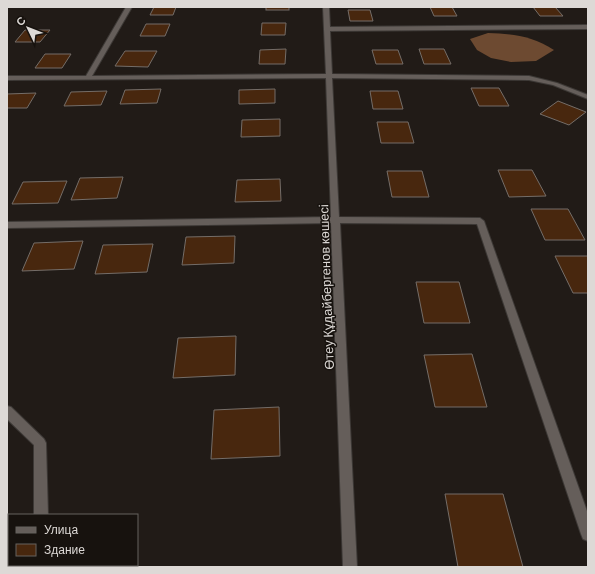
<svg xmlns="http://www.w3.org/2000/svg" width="595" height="574" font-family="Barlow,sans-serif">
	<rect width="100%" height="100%" fill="#211b17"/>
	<path fill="#6d4a31" d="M488 33C513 34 532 36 554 50L536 61 511 62 491 58 477 50 470 39Z"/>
	<g fill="#48270e" stroke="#746d68">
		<path d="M154 7H176L173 15H150Z"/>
		<rect x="266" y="7" width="23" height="3"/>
		<path d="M430 7H452L457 16H434Z"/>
		<path d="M533 7H555L563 16H540Z"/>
		<path d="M348 10H370L373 21H350Z"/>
		<path d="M262 23H286L285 35H261Z"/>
		<path d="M146 24H170L165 36H140Z"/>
		<path d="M25 30H50L40 42H15Z"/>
		<path d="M286 49 285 64H259L260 50Z"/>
		<path d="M419 49H444L451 64H424Z"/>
		<path d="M372 50H398L403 64H376Z"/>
		<path d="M125 51H157L148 67 115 66Z"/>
		<path d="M45 54H71L62 68H35Z"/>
		<path d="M471 88H499L509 106H479Z"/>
		<path d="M161 89 157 103 120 104 125 90Z"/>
		<path d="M275 89V103L239 104V90Z"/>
		<path d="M107 91 101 105 64 106 71 92Z"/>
		<path d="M370 91H398L403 109H373Z"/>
		<path d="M36 93 27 108H7V94Z"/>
		<path d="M558 101 586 112 569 125 540 114Z"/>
		<path d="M280 119V136L241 137 242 120Z"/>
		<path d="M377 122H408L414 143H381Z"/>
		<path d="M498 170H532L546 196 509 197Z"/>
		<path d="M387 171H422L429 197H392Z"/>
		<path d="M123 177 117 198 71 200 80 178Z"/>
		<path d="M280 179 281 201 235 202 237 180Z"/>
		<path d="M67 181 58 203 12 204 23 182Z"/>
		<path d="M531 209H568L585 240H545Z"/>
		<path d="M235 236 234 263 182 265 186 237Z"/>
		<path d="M83 241 74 269 22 271 34 243Z"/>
		<path d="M153 244 147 272 95 274 103 245Z"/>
		<path d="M555 256H588V293H573Z"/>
		<path d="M416 282H459L470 323H424Z"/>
		<path d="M236 336 235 375 173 378 178 338Z"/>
		<path d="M472 354 487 407H435L424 355Z"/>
		<path d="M279 407 280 456 211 459 214 410Z"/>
		<path d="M445 494H503L523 567H458Z"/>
	</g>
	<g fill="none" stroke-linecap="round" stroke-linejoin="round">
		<defs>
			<g id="street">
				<path d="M126 7H132L92 76 326 74 323 7H329L330 27 588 25V29L330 31 332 74 529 76 557 83 588 95V99L553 85 529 80 332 78 339 217 480 218 484 221 588 514V541L583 539 581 534 477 224 340 223 357 567H343L331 223 7 228V222L331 217 326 78 7 80V76H86Z"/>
				<path d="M7 406 11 407 44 439 46 443 48 515H34V445L7 419Z"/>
				<rect x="35" y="565" width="14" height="2"/>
			</g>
		</defs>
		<use href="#street" stroke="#3d3936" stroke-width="2"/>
		<use href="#street" fill="#655e5a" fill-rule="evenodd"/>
	</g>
	<g text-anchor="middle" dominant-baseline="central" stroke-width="3" stroke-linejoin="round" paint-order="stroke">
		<g font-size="13" fill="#ddd9d6" stroke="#17120e">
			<text transform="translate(326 287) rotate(-92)">Өтеу Құдайбергенов көшесі</text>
		</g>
	</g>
	<rect width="595" height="574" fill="none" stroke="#ddd9d6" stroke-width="16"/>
	<rect x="8" y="514" width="130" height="52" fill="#17120e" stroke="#66625e"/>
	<rect x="16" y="527" width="20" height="6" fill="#655e5a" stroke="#66625e"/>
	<text x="44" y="534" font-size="12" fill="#ddd9d6">Улица</text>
	<rect x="16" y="544" width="20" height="12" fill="#48270e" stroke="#66625e"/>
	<text x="44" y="554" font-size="12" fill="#ddd9d6">Здание</text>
	<g transform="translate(28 28) rotate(313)" stroke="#17120e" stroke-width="3" paint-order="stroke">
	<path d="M0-3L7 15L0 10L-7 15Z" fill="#ddd9d6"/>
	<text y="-6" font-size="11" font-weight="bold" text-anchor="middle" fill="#ddd9d6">С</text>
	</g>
</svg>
